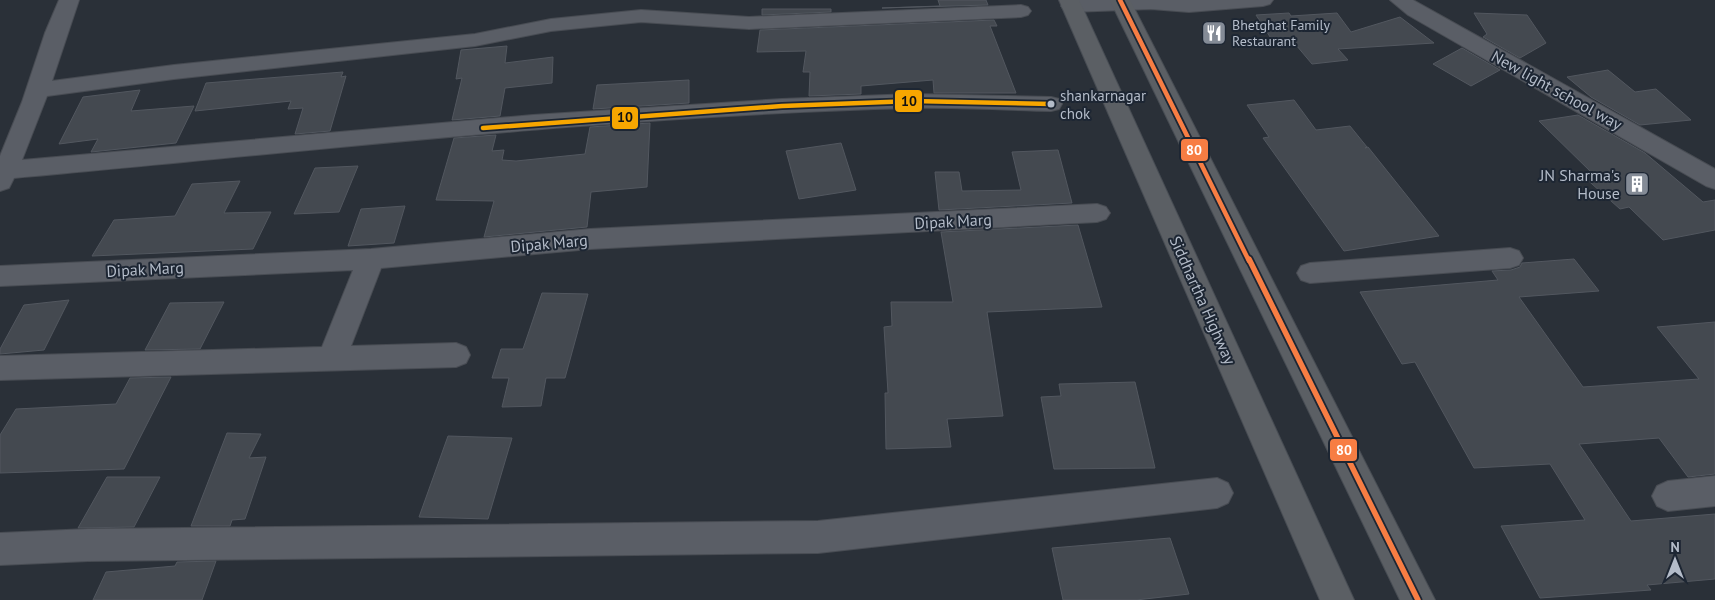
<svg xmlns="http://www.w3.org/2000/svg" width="1715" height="600" font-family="'PT Sans',sans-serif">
	<rect width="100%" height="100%" fill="#2a3038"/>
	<g fill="#444950" stroke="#52575f">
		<path d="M938 0H986L988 5 882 8 940 6Z"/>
		<path d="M762 9H831V12L762 15Z"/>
		<path d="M1289 13 1291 16 1337 13 1351 32 1400 17 1434 43 1338 49 1348 60 1312 64 1291 39 1272 40 1256 15Z"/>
		<path d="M1474 13 1527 15 1546 43 1520 58 1483 37 1487 34Z"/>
		<path d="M994 20 997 26H990L1016 93H934L933 80 861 86V94L809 96 810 72H803L806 51 757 52 760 30Z"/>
		<path d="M507 46 505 63 553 57 552 83 505 88 500 116 452 120 462 78 456 79 461 50Z"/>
		<path d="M1462 48 1500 70 1471 86 1433 64Z"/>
		<path d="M1608 70 1635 92 1656 89 1691 120 1640 125 1591 97 1567 77Z"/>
		<path d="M343 72 341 77 346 76 330 131 295 134 303 108 288 109 291 101 195 111 206 83Z"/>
		<path d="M689 80V103L593 109 597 85Z"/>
		<path d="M140 90 131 111 194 106 176 143 91 152 98 139 59 144 83 97Z"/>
		<path d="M1294 100 1316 130 1350 126 1367 147 1365 148 1368 147 1439 236 1344 251 1263 138 1269 137 1247 105Z"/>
		<path d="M1578 115 1645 153 1703 202 1715 200V230L1663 240 1629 207 1620 209 1583 176 1593 174 1539 121Z"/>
		<path d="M650 123 647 187 591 192 587 227 484 237 494 201 436 200 454 138 496 135 492 151 504 150 502 160 516 161 585 154 590 127Z"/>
		<path d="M841 143 856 190 799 199 786 151Z"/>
		<path d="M1058 150 1072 203 939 210 935 172H959L962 191 1021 190 1012 152Z"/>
		<path d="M358 166 339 212 294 214 315 168Z"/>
		<path d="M240 181 224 213 271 212 253 249 92 256 114 220 175 216 192 184Z"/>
		<path d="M405 206 394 243 348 246 361 209Z"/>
		<path d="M1078 225 1102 307 987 312 1003 416 947 419 951 447 886 449 885 393H888L884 327 892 326 891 302H953L941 232Z"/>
		<path d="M1574 259 1599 291 1519 297 1583 387 1699 379 1657 327 1715 322V474L1688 477 1659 438 1579 444 1631 521 1715 514V579L1647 585 1651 590 1540 598 1501 526 1585 520 1550 464 1474 468 1415 362 1402 364 1360 292 1498 280 1492 271 1511 270 1520 267 1522 263Z"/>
		<path d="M542 293 588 294 565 378H546L541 406 502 407 509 378H492L501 349H523Z"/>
		<path d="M69 300 44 350 0 354V349L24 305Z"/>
		<path d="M224 302 200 349 145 350 170 303Z"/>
		<path d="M171 377 124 469 0 473V435L16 409 116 404 130 378Z"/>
		<path d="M1135 382 1155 468 1054 469 1041 397 1061 396 1059 384Z"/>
		<path d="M227 433 261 434 249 458 266 457 245 519 232 520 230 526H191Z"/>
		<path d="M448 436 512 438 488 519 419 517Z"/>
		<path d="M107 477H160L134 527 78 528Z"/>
		<path d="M1170 538 1189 594 1136 600H1063L1052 548Z"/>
		<path d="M216 561 202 600H93L106 572 175 566 177 562Z"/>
	</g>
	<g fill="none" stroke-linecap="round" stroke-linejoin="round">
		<defs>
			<g id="minor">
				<path d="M59 0H79L52 81 174 65 475 34 551 19 641 10 749 17 1021 5 1028 7 1031 11 1028 15 1021 17 749 29 641 22 551 31 475 46 174 79 47 96 22 160 533 115 782 99 913 94 1051 97 1059 99 1062 104 1059 109 1051 111C1004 110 957 107 910 108 611 116 312 151 14 178L9 188 0 191V156L22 102 45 33Z"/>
				<path d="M1390 0H1413L1715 169V189L1706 186 1408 15Z"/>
				<path d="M1097 204 1106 207 1110 213 1106 219 1097 222 590 249 381 268 351 346 456 343 466 347 470 355 466 363 456 367 0 380V356L322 347 353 270 0 286V266L371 249 590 229Z"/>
				<path d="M1510 248 1519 251 1523 258 1519 265 1510 268 1310 283 1301 280 1297 273 1301 266 1310 263Z"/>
				<path d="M1715 476V506L1668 511 1657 506 1652 496 1657 486 1668 481Z"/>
				<path d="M1217 478 1228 483 1233 493 1228 503 1217 508 818 553 88 561 0 565V533L88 529 818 521Z"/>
			</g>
			<path id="tertiary" d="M1070 0H1273L1270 4 1263 6 1189 12 1151 9 1071 12 1064 10 1061 6 1064 2Z"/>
			<g id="trunk">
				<path d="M1059 0H1079L1354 600H1320Z"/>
				<path d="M1110 0H1130L1435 600H1400Z"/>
			</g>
		</defs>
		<use href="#minor" stroke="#484c53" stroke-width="2"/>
		<use href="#tertiary" stroke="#484c53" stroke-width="2"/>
		<use href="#trunk" stroke="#474c53" stroke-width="2"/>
		<use href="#minor" fill="#5a5e66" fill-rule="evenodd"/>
		<use href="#tertiary" fill="#5a5e66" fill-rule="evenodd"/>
		<use href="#trunk" fill="#5b5f64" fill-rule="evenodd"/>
		<defs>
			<path id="bus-1-far1" d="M1120 0 1249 261"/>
			<path id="bus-1" d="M1249 259 1418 600"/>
			<path id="bus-2" d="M483 128 782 106 913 101 1051 104"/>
		</defs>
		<use href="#bus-1-far1" stroke="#1d2633" stroke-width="8"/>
		<use href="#bus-1" stroke="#1d2633" stroke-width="9"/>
		<use href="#bus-2" stroke="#1d2633" stroke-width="8"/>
		<use href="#bus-1-far1" stroke="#f77d43" stroke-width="4.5"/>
		<use href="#bus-1" stroke="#f77d43" stroke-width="5.5"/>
		<use href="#bus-2" stroke="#f7a600" stroke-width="4.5"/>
	</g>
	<defs>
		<symbol id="restaurant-square" viewBox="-11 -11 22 22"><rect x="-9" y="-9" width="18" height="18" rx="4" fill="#848b96" stroke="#1d2633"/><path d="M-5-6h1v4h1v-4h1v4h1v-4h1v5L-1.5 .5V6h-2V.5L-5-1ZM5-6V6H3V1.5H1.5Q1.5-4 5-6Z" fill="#fff"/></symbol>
		<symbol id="building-square" viewBox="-11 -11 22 22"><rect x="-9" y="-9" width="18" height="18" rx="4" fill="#848b96" stroke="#1d2633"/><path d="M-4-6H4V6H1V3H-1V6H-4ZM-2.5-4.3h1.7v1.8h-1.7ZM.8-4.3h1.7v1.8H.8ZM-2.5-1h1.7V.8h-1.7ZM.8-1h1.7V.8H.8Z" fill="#fff"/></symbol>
	</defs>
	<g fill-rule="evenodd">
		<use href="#restaurant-square" x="1200" y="19" width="28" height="28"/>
		<use href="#building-square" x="1623" y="170" width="28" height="28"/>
	</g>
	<circle fill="#b4bcc9" stroke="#1d2633" stroke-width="2" cx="1051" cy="104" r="4.5"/>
	<g text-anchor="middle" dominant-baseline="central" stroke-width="4" stroke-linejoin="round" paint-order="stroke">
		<g font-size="14" fill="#b4bcc9" stroke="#1d2633" text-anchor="start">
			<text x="1232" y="25">Bhetghat Family<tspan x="1232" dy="16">Restaurant</tspan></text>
		</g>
		<g font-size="15" fill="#b4bcc9" stroke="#1d2633" text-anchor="start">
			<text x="1060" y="95">shankarnagar<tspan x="1060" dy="18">chok</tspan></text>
		</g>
		<g font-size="16" fill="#b4bcc9" stroke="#1d2633">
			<text transform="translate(1557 90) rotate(29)">New light school way</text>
			<text transform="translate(953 221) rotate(-3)">Dipak Marg</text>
			<text transform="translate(549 243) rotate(-5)">Dipak Marg</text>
			<text transform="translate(145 269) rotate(-3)">Dipak Marg</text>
			<text transform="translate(1203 300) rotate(66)">Siddhartha Highway</text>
		</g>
		<g font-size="16" fill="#b4bcc9" stroke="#1d2633" text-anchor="end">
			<text x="1620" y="175">JN Sharma's<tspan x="1620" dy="18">House</tspan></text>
		</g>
	</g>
	<g stroke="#1d2633" stroke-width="2">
		<rect x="894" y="89" width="29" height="24" rx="5" fill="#f7a600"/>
		<rect x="611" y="106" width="28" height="24" rx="5" fill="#f7a600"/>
		<rect x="1180" y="138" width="29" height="24" rx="5" fill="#f77d43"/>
		<rect x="1329" y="438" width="29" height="24" rx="5" fill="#f77d43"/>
	</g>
	<g font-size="14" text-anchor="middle" font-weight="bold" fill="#fff">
		<text x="1194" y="155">80</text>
		<text x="1344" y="455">80</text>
	</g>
	<g font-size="14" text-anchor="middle" font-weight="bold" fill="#111">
		<text x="909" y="106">10</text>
		<text x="625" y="122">10</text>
	</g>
	<g transform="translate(1675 560)" stroke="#1d2633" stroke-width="4" paint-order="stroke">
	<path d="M0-4L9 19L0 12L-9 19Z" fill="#b4bcc9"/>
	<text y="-8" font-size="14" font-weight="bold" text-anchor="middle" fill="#b4bcc9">N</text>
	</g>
</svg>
